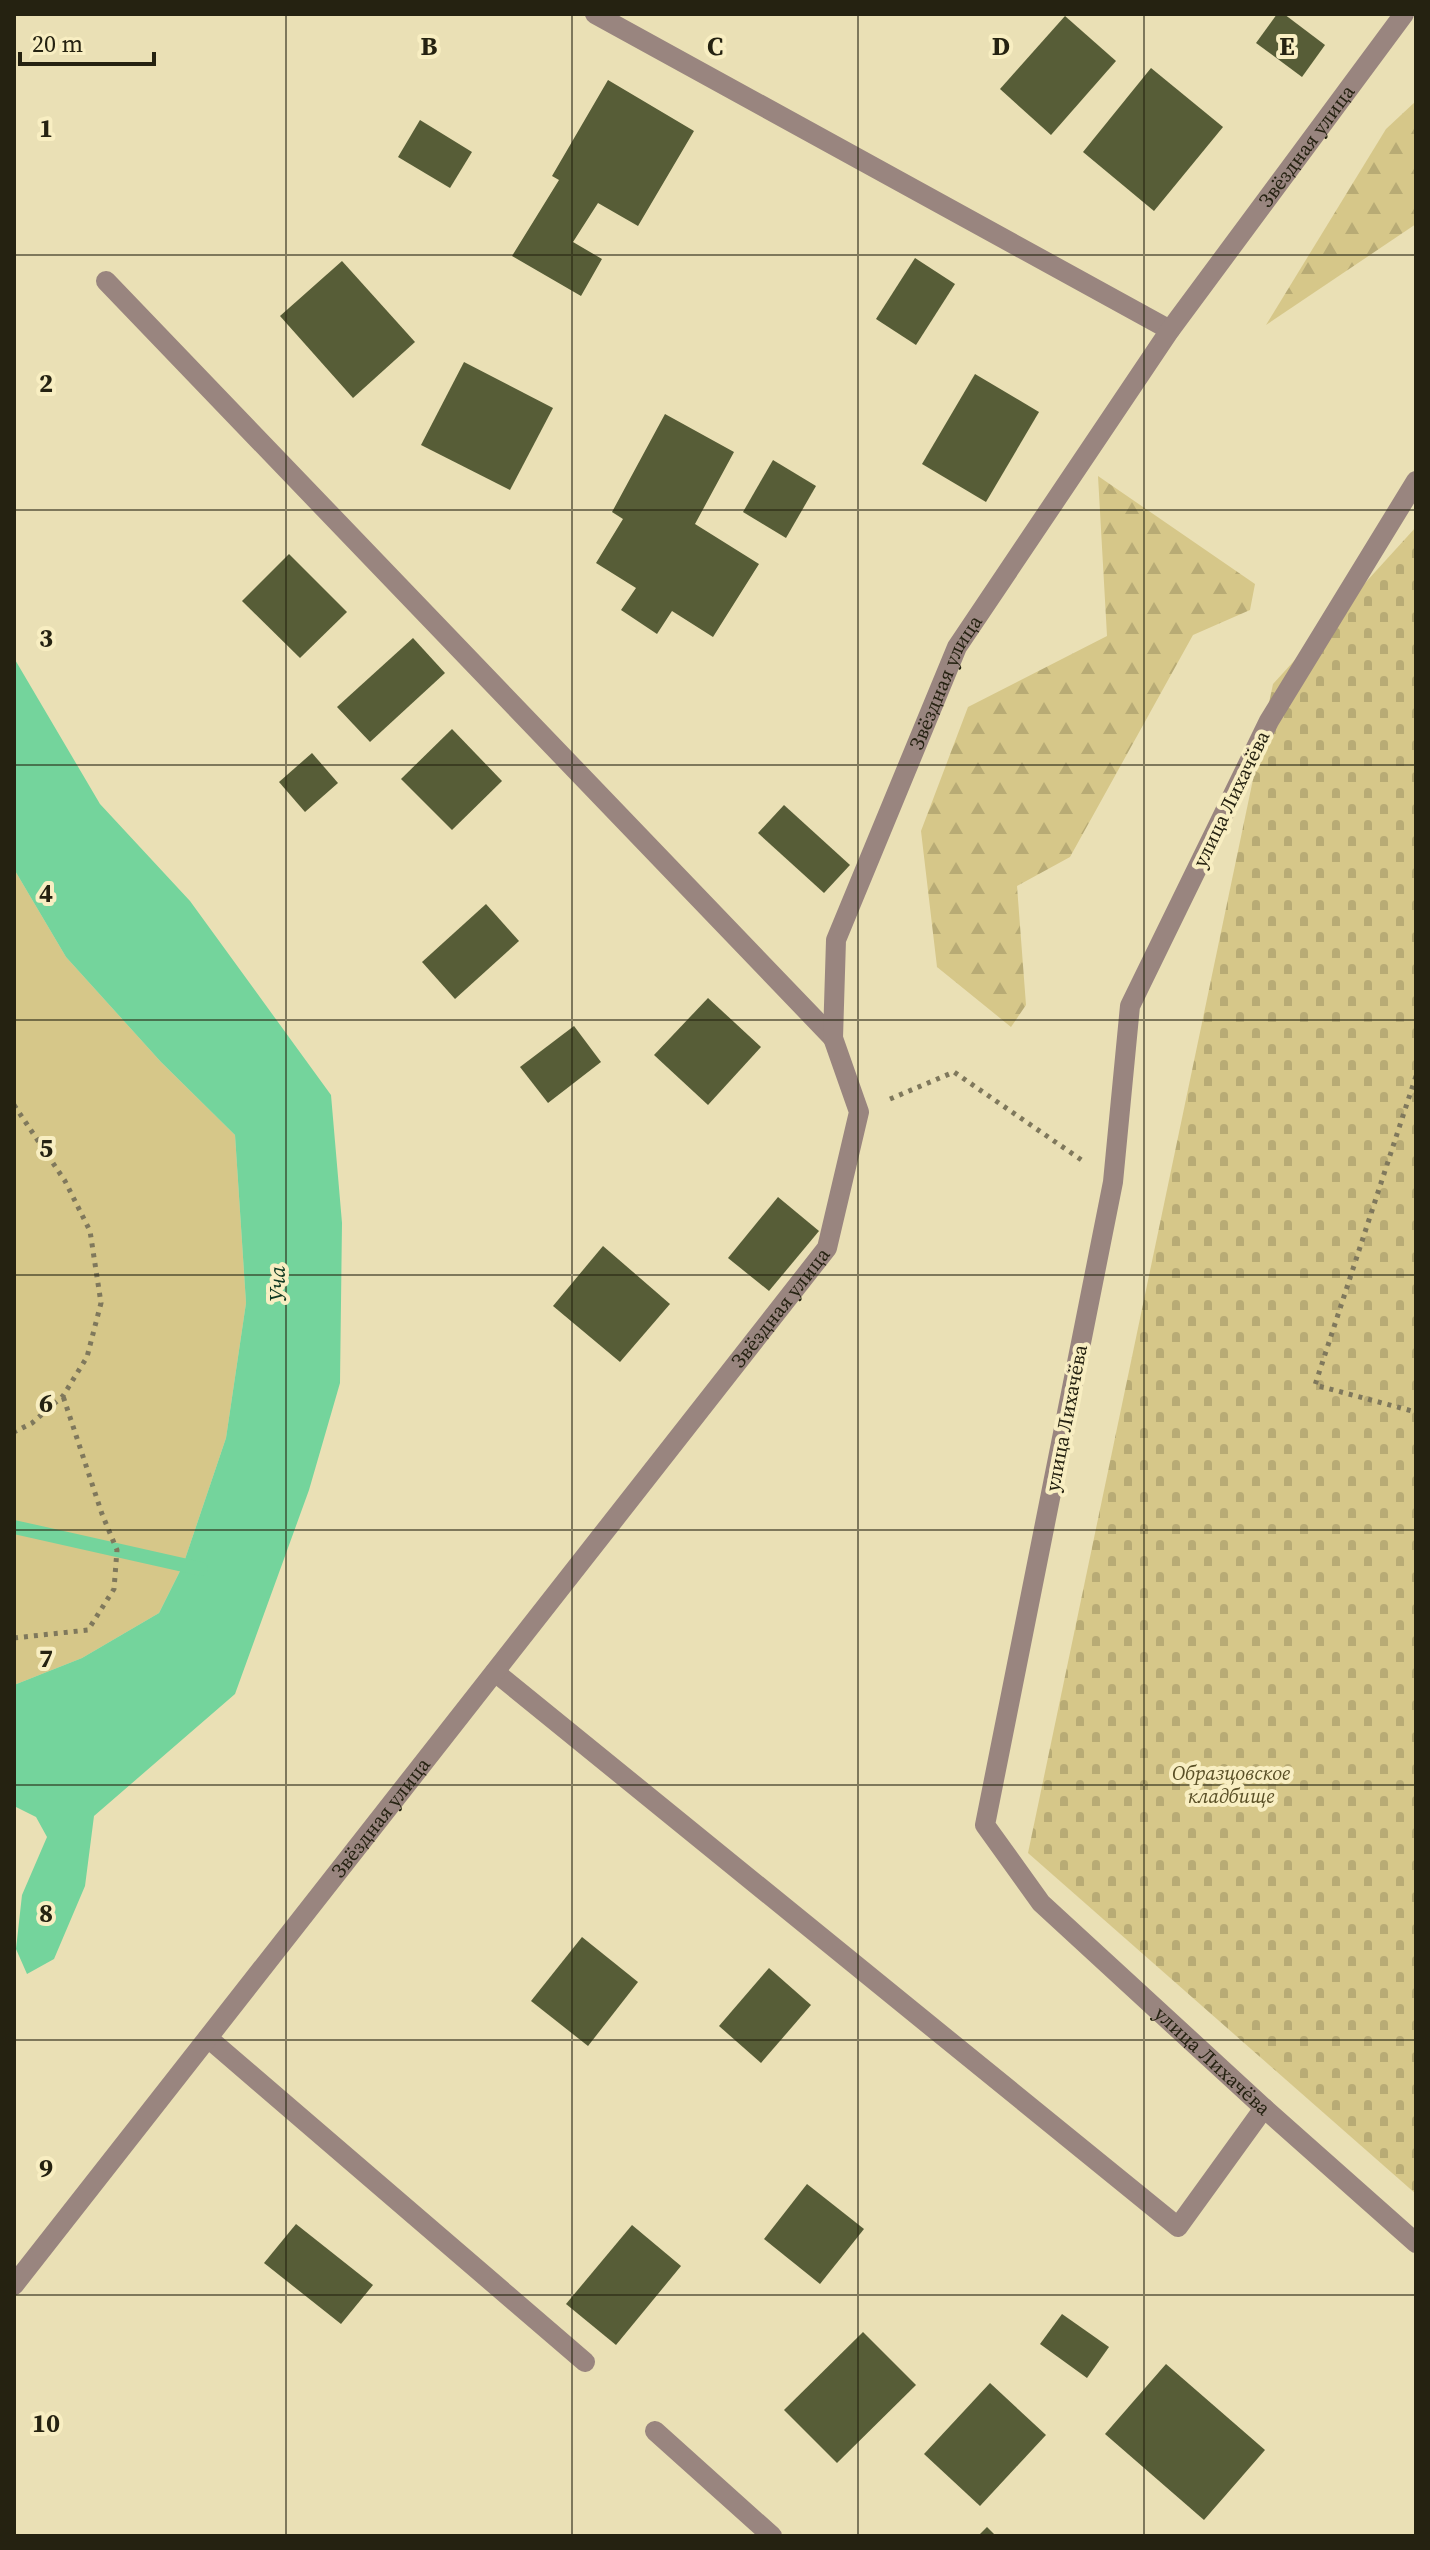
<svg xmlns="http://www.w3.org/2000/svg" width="1430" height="2550" font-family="'Source Serif 4',serif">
	<defs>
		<pattern id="forest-firs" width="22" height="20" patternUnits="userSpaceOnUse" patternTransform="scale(2)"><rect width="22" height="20" fill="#d6c789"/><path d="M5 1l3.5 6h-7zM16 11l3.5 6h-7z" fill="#b8ab75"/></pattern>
		<pattern id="cemetery-stones" width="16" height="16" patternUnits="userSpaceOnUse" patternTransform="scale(2)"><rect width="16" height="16" fill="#d6c789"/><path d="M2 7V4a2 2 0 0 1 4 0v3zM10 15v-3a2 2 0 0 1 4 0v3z" fill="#b8ab75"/></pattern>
	</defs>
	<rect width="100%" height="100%" fill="#eae0b5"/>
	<path fill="#d6c789" d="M14 869 66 957 161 1062 235 1135 246 1303 226 1438 183 1565 159 1613 82 1658 14 1685Z"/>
	<g fill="url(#forest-firs)">
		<path d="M1416 101V224L1266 325 1386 129Z"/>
		<path d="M1098 476 1255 584 1250 610 1193 635 1070 857 1017 886 1026 1005 1011 1027 937 967 921 831 968 707 1107 636Z"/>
	</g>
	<path fill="url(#cemetery-stones)" d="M1416 527V2194L1028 1853 1273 684Z"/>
	<path fill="#74d49c" d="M14 658 100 804 190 901 331 1095 342 1223 340 1383 309 1490 235 1694 94 1816 85 1886 54 1959 27 1974 16 1949 22 1895 47 1837 36 1817 14 1806V1685L82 1658 159 1613 183 1565 226 1438 246 1303 235 1135 161 1062 66 957 14 869Z"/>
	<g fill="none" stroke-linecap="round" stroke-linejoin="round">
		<path stroke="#74d49c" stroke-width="14" d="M14 1527 201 1569"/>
	</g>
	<g fill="#575d37">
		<path d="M1277 14H1284L1325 45 1302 77 1256 43Z"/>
		<path d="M1065 16 1116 61 1051 135 1000 89Z"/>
		<path d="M1151 68 1223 127 1154 211 1083 152Z"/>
		<path d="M608 80 694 131 638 226 598 203 573 242 602 259 581 296 512 256 559 180 552 176Z"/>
		<path d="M420 120 472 152 450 188 398 157Z"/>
		<path d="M915 258 955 284 916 345 876 319Z"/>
		<path d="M342 261 415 342 353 398 280 316Z"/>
		<path d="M464 362 553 408 510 490 421 445Z"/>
		<path d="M975 374 1039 412 986 502 922 464Z"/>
		<path d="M665 414 734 452 695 524 759 564 713 637 672 611 657 634 621 610 636 588 596 563 623 519 612 512Z"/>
		<path d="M773 460 816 486 786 538 743 512Z"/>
		<path d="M289 554 347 612 300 658 242 601Z"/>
		<path d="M413 638 445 673 370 742 337 707Z"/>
		<path d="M452 729 502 781 452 830 401 779Z"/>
		<path d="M312 753 338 783 305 812 279 782Z"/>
		<path d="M784 805 850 865 824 893 758 833Z"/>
		<path d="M486 904 519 941 455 999 422 962Z"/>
		<path d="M708 998 761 1047 708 1105 654 1055Z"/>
		<path d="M574 1026 601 1062 548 1103 520 1067Z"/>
		<path d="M778 1197 819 1231 769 1291 728 1258Z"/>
		<path d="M603 1246 670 1304 620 1362 553 1306Z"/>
		<path d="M582 1937 638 1982 588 2046 531 2001Z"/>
		<path d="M769 1968 811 2005 761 2063 719 2026Z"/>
		<path d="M807 2184 864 2229 820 2284 764 2239Z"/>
		<path d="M296 2224 373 2285 341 2324 264 2263Z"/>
		<path d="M632 2225 681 2266 616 2345 566 2304Z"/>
		<path d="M1062 2314 1109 2347 1087 2378 1040 2344Z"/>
		<path d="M863 2332 916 2385 837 2463 784 2410Z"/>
		<path d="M1166 2364 1265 2450 1204 2520 1105 2434Z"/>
		<path d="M990 2383 1046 2435 980 2506 924 2454Z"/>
		<path d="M987 2527 996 2536H978Z"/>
	</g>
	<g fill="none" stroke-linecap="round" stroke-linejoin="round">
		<g stroke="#7f785c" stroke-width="5" stroke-dasharray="4 6" stroke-linecap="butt">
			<path d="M1416 1076 1315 1385 1416 1412"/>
			<path d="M890 1099 954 1072 1083 1161"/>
			<path d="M14 1105 65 1181 90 1231 101 1303 87 1357 63 1396 32 1423 14 1432"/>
			<path d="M14 1638 88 1630 114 1589 117 1550 102 1514 63 1396"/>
		</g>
		<g stroke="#99857f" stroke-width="20">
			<path d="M595 14 1170 330"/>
			<path d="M106 281 833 1038"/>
			<path d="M495 1672 1178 2227 1264 2108"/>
			<path d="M208 2038 585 2362"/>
		</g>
		<g stroke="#99857f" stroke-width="20">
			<path id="s1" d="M1416 481 1269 721 1130 1006 1113 1182 985 1825 1041 1903 1264 2108 1416 2243"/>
			<path id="s2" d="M14 2285 827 1248 859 1112 833 1038 836 940 957 647 1170 330 1404 14"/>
			<path d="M655 2431 772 2536"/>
		</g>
	</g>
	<path fill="none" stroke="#252211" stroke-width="2" stroke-opacity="0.55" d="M286 14V2536M572 14V2536M858 14V2536M1144 14V2536M14 255H1416M14 510H1416M14 765H1416M14 1020H1416M14 1275H1416M14 1530H1416M14 1785H1416M14 2040H1416M14 2295H1416"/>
	<g text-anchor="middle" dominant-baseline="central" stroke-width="8" stroke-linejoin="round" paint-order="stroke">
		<g font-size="20" fill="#252211" stroke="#f8eec2">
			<text stroke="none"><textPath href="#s2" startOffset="2562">Звёздная улица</textPath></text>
			<text stroke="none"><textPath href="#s2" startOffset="1914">Звёздная улица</textPath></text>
			<text transform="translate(1231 799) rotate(-64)">улица Лихачёва</text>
			<text stroke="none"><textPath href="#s2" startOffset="1242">Звёздная улица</textPath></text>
			<text transform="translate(1066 1418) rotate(-79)">улица Лихачёва</text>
			<text stroke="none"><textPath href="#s2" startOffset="594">Звёздная улица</textPath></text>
			<text stroke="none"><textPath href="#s1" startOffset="1760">улица Лихачёва</textPath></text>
		</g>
		<g font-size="20" font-style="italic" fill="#584e25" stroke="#f8eec2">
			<text x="1231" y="1773">Образцовское<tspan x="1231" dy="23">кладбище</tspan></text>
		</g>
		<g font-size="22" font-style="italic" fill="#0e3821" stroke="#f8eec2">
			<text transform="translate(277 1284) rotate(-90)">Уча</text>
		</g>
	</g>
	<g font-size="26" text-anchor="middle" font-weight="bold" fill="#252211" stroke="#f8eec2" stroke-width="8" stroke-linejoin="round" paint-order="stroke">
		<text x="429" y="55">B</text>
		<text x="715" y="55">C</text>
		<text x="1001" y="55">D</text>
		<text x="1287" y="55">E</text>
		<text x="46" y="137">1</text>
		<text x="46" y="392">2</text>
		<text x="46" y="647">3</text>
		<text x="46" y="902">4</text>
		<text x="46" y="1157">5</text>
		<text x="46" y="1412">6</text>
		<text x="46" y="1667">7</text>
		<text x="46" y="1922">8</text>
		<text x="46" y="2177">9</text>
		<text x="46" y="2432">10</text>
	</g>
	<rect width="1430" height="2550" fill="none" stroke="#252211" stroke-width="32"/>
	<path d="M20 52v12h134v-12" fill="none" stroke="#252211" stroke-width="4"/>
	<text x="32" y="52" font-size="24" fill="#252211" stroke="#f8eec2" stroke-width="6" paint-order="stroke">20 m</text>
</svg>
